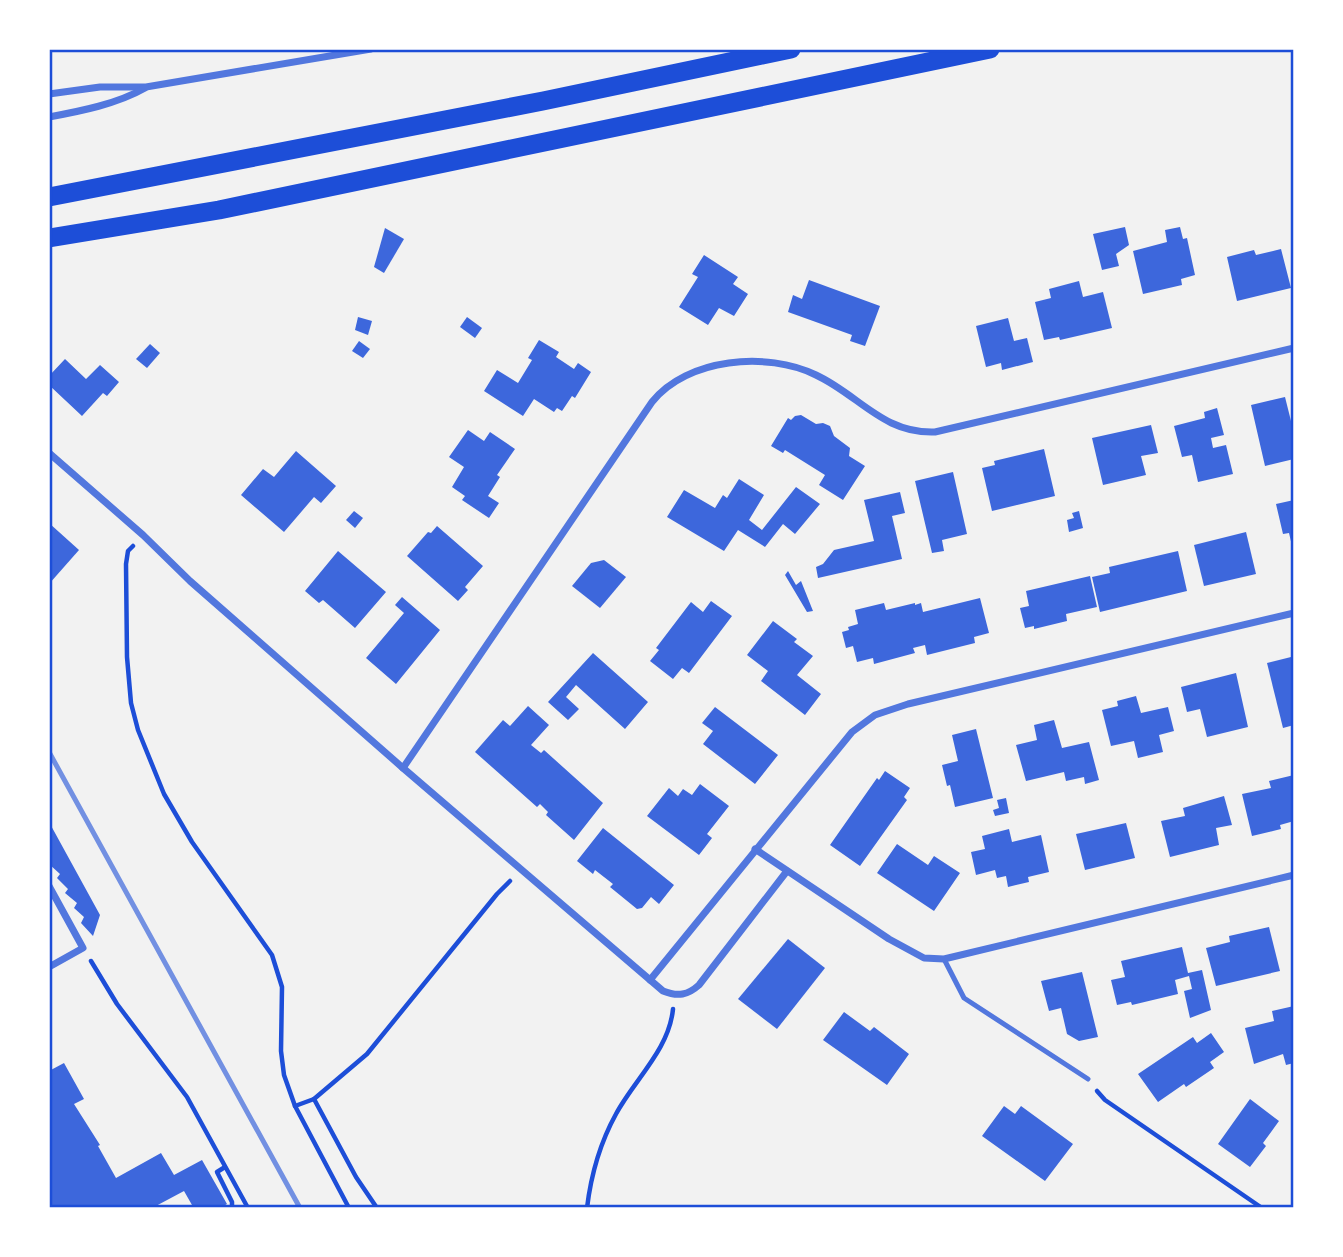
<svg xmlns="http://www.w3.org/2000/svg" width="1343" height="1257" font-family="Jost,sans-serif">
	<rect width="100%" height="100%" fill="#f2f2f2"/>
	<g fill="#3d67dc">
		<path d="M1125 227 1129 245 1116 254 1119 266 1102 270 1093 234Z"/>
		<path d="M1180 227 1183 239 1187 238 1195 275 1181 279 1182 285 1143 294 1133 251 1167 242 1165 230Z"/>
		<path d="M385 228 404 239 384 273 374 267Z"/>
		<path d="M1281 249 1291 288 1237 301 1227 257 1254 250 1256 255Z"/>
		<path d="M704 255 738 277 733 284 748 294 734 316 719 308 708 325 679 307 698 277 692 274Z"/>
		<path d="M809 280 880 306 865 346 850 341 852 335 788 312 793 295 802 299Z"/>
		<path d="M1079 281 1083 297 1103 292 1112 328 1060 340 1059 337 1044 340 1035 302 1051 298 1049 289Z"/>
		<path d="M358 317 372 321 368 335 355 330Z"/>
		<path d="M467 317 482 328 475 338 460 327Z"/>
		<path d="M1008 318 1014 341 1027 338 1033 362 1002 370 1001 363 986 367 976 326Z"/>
		<path d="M539 340 559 352 556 357 574 369 578 363 591 372 575 398 572 396 562 411 557 408 554 412 534 399 523 416 484 391 497 370 518 383 532 360 528 358Z"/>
		<path d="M359 341 370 349 363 358 352 351Z"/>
		<path d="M150 344 160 353 147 368 136 359Z"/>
		<path d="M65 359 86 379 100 365 119 382 107 396 103 393 82 416 49 385V376Z"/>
		<path d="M1285 397 1291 421 1294 420V459L1265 466 1251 405Z"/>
		<path d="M1217 408 1224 435 1211 438 1213 448 1226 445 1233 474 1198 482 1192 455 1182 457 1174 426 1205 418 1204 412Z"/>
		<path d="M801 415 816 424 823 423 830 426 834 436 850 448 849 456 865 466 843 500 819 485 825 475 785 450 783 453 771 446 788 418 791 420 795 416Z"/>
		<path d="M1151 425 1158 453 1141 456 1146 475 1103 485 1092 438Z"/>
		<path d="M468 430 484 441 490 432 515 449 497 475 500 477 488 496 499 503 489 518 462 500 465 496 452 487 464 467 449 457Z"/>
		<path d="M1044 449 1055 496 992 511 982 468 995 465 994 461Z"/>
		<path d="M296 451 336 486 321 503 314 497 284 532 241 495 263 469 274 477Z"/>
		<path d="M953 472 967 534 942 540 944 551 932 553 915 481Z"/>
		<path d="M739 479 764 495 749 520 762 530 796 487 820 504 795 534 783 524 765 547 738 530 724 551 667 517 684 490 715 508 723 495 727 498Z"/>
		<path d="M900 492 905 513 892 516 902 559 818 578 816 567 823 564 834 550 874 541 864 500Z"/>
		<path d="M1294 500V549L1293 550 1289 533 1283 534 1276 504Z"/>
		<path d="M354 511 363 518 355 528 346 520Z"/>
		<path d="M1079 511 1083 528 1069 532 1067 520 1074 518 1072 513Z"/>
		<path d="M49 523 79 550 49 584Z"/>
		<path d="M437 526 483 566 465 587 468 590 458 601 407 556 428 532 431 533Z"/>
		<path d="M1246 532 1256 574 1204 586 1194 545Z"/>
		<path d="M338 551 386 592 355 628 323 600 319 603 305 591Z"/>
		<path d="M1178 551 1187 591 1100 612 1092 577 1110 573 1109 567Z"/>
		<path d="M604 560 626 577 600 608 572 586 591 563Z"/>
		<path d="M788 571 796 585 801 581 813 611 807 612 785 575Z"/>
		<path d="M1090 576 1097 607 1066 614 1067 621 1034 629V626L1025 628 1020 608 1029 606 1026 591Z"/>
		<path d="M402 597 440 630 396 684 366 658 404 613 395 605Z"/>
		<path d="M980 598 989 633 974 637 975 643 927 655 925 645 913 648 915 653 874 664 873 658 857 662 853 646 846 648 842 632 849 630 848 627 858 624 855 610 884 603 886 610 915 603V605L921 603 923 612Z"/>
		<path d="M711 601 732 616 689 673 682 668 673 679 650 661 659 650 656 648 691 602 703 612Z"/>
		<path d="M773 621 797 639 794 642 813 656 797 675 821 694 805 715 761 681 768 671 747 655Z"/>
		<path d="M593 653 648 702 625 729 576 685 566 697 579 709 568 720 548 702Z"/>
		<path d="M1291 657 1294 667V725L1283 728 1267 663Z"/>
		<path d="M1236 673 1248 727 1207 737 1200 709 1187 712 1181 687Z"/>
		<path d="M1136 696 1141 713 1168 707 1174 731 1159 735 1163 752 1138 758 1134 741 1111 746 1102 710 1118 706 1117 701Z"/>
		<path d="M528 706 549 725 531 745 541 753 544 750 603 803 574 840 546 815 548 812 540 804 537 807 475 752 503 720 510 726Z"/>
		<path d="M715 707 778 755 755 784 703 744 713 731 702 723Z"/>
		<path d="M1054 720 1062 748 1089 742 1099 780 1085 784 1084 777 1066 781 1064 772 1026 781 1016 745 1037 740 1034 725Z"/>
		<path d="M976 729 993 798 955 807 950 785 947 786 942 765 958 761 952 735Z"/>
		<path d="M885 771 910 788 904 797 907 800 860 866 830 845 877 778 879 780Z"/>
		<path d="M1294 775V821L1280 825 1281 829 1252 836 1242 794 1271 788 1269 781Z"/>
		<path d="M700 784 729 806 707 834 712 838 699 855 647 816 669 788 678 796 683 789 692 795Z"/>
		<path d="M1224 796 1232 825 1216 828 1219 845 1170 857 1161 821 1185 816 1183 808Z"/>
		<path d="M1006 798 1009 813 995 816 993 810 999 808 997 800Z"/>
		<path d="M49 822 100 915 93 936 81 923 84 917 74 908 77 903 65 893 68 889 57 878 60 874 49 864 52 858 49 855Z"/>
		<path d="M1126 823 1135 858 1085 870 1076 834Z"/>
		<path d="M603 828 674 885 659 904 651 897 642 908 637 909 610 887 613 884 595 870 593 874 577 861Z"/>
		<path d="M1009 829 1012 842 1041 835 1049 872 1028 877 1029 882 1008 887 1006 876 997 878 995 870 976 875 971 852 985 849 982 836Z"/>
		<path d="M897 844 928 865 934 856 960 873 934 911 877 873Z"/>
		<path d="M1269 927 1280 971 1216 986 1206 948 1230 942 1229 936Z"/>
		<path d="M788 939 825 968 777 1029 738 999Z"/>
		<path d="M1182 947 1188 973 1202 970 1211 1010 1190 1018 1184 991 1192 989 1189 976 1175 980 1178 994 1132 1005 1131 1002 1117 1005 1111 980 1125 977 1121 961Z"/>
		<path d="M1082 972 1098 1037 1079 1041 1067 1034 1061 1008 1049 1011 1041 981Z"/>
		<path d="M1294 1006V1063L1286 1065 1283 1054 1254 1064 1245 1028 1274 1021 1272 1011Z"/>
		<path d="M844 1012 870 1031 874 1027 909 1054 887 1085 823 1040Z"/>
		<path d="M1211 1033 1224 1052 1210 1062 1214 1068 1186 1087 1184 1084 1158 1102 1138 1074 1193 1037 1197 1043Z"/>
		<path d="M64 1063 84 1099 74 1104 100 1145 98 1146 116 1178 161 1153 174 1175 202 1160 227 1204 220 1208H186L192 1205 184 1191 154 1207 152 1205 147 1208H49V1071Z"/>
		<path d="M1250 1099 1279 1121 1263 1143 1266 1146 1250 1167 1218 1144Z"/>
		<path d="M1004 1106 1015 1114 1021 1106 1073 1144 1045 1181 982 1136Z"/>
	</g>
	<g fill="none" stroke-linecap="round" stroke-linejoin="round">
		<g stroke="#1d4ed8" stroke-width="4.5">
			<path d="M133 546 128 551 126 564 127 657 131 703 138 730 164 794 192 842 272 955 282 987 281 1051 284 1075 295 1106 349 1208"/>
			<path d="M91 961 117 1004 187 1097 248 1208"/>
			<path d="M1097 1091 1105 1100 1262 1208"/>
			<path d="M314 1099 356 1177 377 1208"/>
			<path d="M295 1106 314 1099 367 1054 497 894 510 881"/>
			<path d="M225 1167 217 1172 232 1202V1208"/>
			<path d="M587 1208C591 1175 600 1143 616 1114 634 1080 669 1050 673 1009"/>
		</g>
		<path stroke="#5277de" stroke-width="5" d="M944 959 964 998 1088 1079"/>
		<g stroke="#5277de" stroke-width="7">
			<path d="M49 94 100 87H146L371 49"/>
			<path d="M49 117C81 111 117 104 145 88"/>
			<path d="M49 453 143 535 190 581 403 768 663 991C678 997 688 995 699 985L787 871"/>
			<path d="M403 768 652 402C687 358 767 351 816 375 859 395 883 434 935 432L1294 348"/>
			<path d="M755 849 889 939 924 958 944 959 1294 875"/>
			<path d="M49 886 83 948 49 967"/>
			<path d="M650 980 852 732 875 715 908 704 1294 613"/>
		</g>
		<g stroke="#1d4ed8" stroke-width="19">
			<path d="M49 197 543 101 791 49"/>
			<path d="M49 238 219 210 990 49"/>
		</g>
		<path stroke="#7290e2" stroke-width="5" d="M49 752 300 1208"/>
	</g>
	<rect width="1343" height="1257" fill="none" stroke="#ffffff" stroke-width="102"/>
	<rect x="51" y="51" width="1241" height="1155" fill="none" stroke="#1d4ed8" stroke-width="2.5"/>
</svg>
